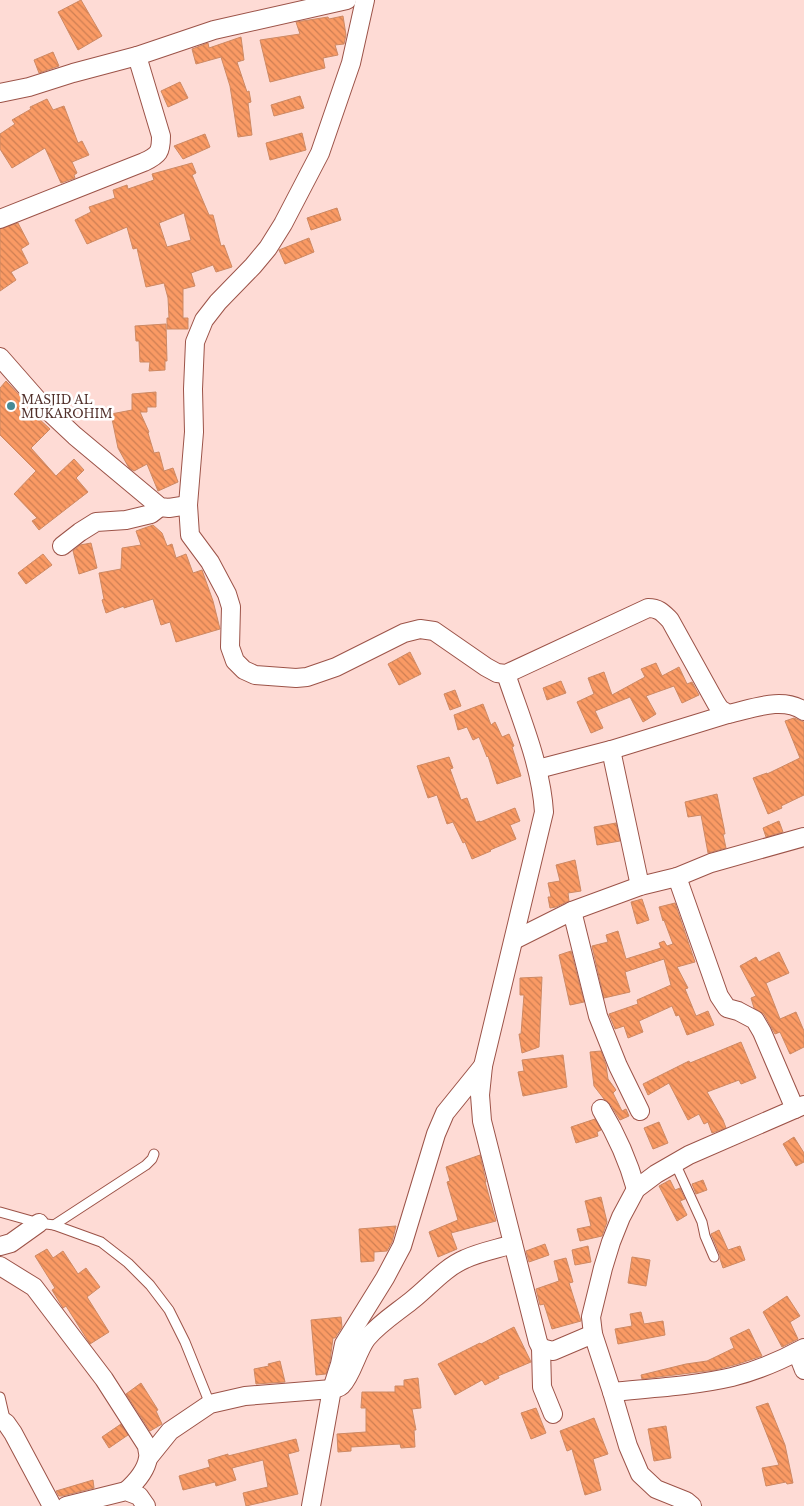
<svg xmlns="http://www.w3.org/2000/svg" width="804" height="1506" font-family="'Libre Baskerville',serif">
	<defs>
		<pattern id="building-back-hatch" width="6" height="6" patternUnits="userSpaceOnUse" patternTransform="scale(1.25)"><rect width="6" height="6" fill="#fa9a64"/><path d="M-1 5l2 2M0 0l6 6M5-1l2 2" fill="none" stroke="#cd7e53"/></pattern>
	</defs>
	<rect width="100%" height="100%" fill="#fedbd5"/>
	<g fill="url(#building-back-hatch)" stroke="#ce8963" fill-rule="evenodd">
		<path d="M81 0 102 36 78 50 58 12Z"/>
		<path d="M343 16 346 35 344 44 335 45 338 55 323 58 325 68 270 82 260 40 300 34 296 22 328 17 329 19Z"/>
		<path d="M241 37 244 60 237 62 247 92 249 91 251 102 248 103 252 135 238 137 230 86 221 57 196 64 192 49 208 43 209 48Z"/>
		<path d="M53 52 59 66 39 73 34 60Z"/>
		<path d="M180 82 188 98 168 107 161 91Z"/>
		<path d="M300 96 304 108 274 116 271 105Z"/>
		<path d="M47 99 53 110 64 106 78 143 82 141 89 155 72 162 77 173 74 175 75 178 61 183 45 148 12 168 0 149V134L15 124 12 120 31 109 30 107Z"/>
		<path d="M302 133 306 150 270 160 266 143Z"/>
		<path d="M205 134 210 147 183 159 174 146Z"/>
		<path d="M192 163 196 173 192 175 209 215H213L221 246 224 245 232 267 216 272 213 265 191 273 195 286 183 289V318H188V329H167V318H169L168 298 164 283 146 287 137 248 133 249 127 227 87 244 75 220 91 212 89 207 115 198 113 190 127 185 128 189 154 180 152 174ZM184 213 191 240 167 247 159 223Z"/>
		<path d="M337 208 341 220 311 230 307 218Z"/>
		<path d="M18 223 29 244 21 249 28 263 11 272 16 280 0 291V229Z"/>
		<path d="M309 238 314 252 285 264 279 250Z"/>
		<path d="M166 324 167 361H165V370L149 371 150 362H140L139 341H136L135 326Z"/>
		<path d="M6 381 26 402 24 405 50 429 31 448 56 476 74 459 84 470 76 478 88 492 39 530 32 521 37 518 14 494 36 471 0 435V388Z"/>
		<path d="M156 392V407H147V412H140L149 432 148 433 154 453 159 452 164 471 173 468 178 482 158 491 147 464 134 471 129 468 118 448 111 414 132 410V394Z"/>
		<path d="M153 525 162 533 167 546 172 544 176 558 186 554 193 573 202 570 213 601 220 629 176 642 170 622 161 625 153 599 124 608V606L106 613 102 600 104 599 99 573 121 569 122 548 141 545 136 531Z"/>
		<path d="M91 543 97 568 79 574 73 551 80 545Z"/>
		<path d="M43 554 52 565 26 584 18 573Z"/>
		<path d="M410 652 421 674 399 685 388 664Z"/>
		<path d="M656 663 662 676 679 667 687 684 692 682 699 695 682 703 674 686 646 696 656 714 643 722 630 697 595 711 603 728 591 733 577 702 594 694 588 678 604 672 612 695 645 677 641 669Z"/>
		<path d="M561 681 566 693 547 700 543 688Z"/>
		<path d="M455 690 461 706 450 710 444 694Z"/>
		<path d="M483 704 491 725 495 722 502 737 509 734 514 746 512 747 521 776 497 784 488 756 487 757 479 737 473 740 467 727 458 730 454 715Z"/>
		<path d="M794 718 804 722V795L781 806 782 808 768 814 753 778 767 773V774L800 758 785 721Z"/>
		<path d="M449 757 453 768 450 769 461 800 467 798 476 822 480 821V822L515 808 520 821 510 825 516 839 490 850 491 851 472 859 465 842 463 843 453 822 447 824 437 795 428 798 417 766Z"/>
		<path d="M717 794 724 828 725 834H723L726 848 708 853 701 815 688 817 685 802Z"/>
		<path d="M779 821 783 832 766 837 763 828Z"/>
		<path d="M616 823 620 841 597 845 594 827Z"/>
		<path d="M575 860 581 891 568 893 569 901 556 907 550 908 548 897H551L548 883 560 881 556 865Z"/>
		<path d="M642 899 649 920 637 924 631 902Z"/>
		<path d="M675 903 695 962 677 967 688 988 685 989 696 1016 708 1011 714 1025 687 1035 679 1015 676 1016 672 1006 639 1021 643 1032 628 1038 624 1026 615 1029 609 1014 638 1004 637 1000 671 985 664 959 625 972 630 992 604 998 592 946 608 942 606 935 618 931 626 959 661 948 659 943 664 941 667 946 673 944 664 920 663 921 659 907Z"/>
		<path d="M571 951 584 1002 570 1005 559 955Z"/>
		<path d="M779 952 789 973 766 983 780 1019 796 1012 804 1031V1047L790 1054 780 1032 775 1034 764 1014 754 1008 751 998 756 996 740 966 756 957 759 962Z"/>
		<path d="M542 977 539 1047 522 1053 519 1034H521L524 995H520V978Z"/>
		<path d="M741 1042 756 1078 741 1084 739 1080 707 1092 723 1120 726 1128 712 1133 708 1122 704 1124 699 1114 688 1120 669 1083 648 1095 643 1084 689 1061 690 1063Z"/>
		<path d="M601 1051 606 1065 608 1079 616 1090 613 1093 622 1111 626 1109 629 1116 620 1120 610 1104 604 1099 594 1086 590 1052Z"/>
		<path d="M563 1055 567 1087 523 1096 518 1072 524 1071 522 1060Z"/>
		<path d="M595 1119 601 1130 597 1132 598 1136 576 1143 571 1127Z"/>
		<path d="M659 1122 668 1143 653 1149 644 1128Z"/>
		<path d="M794 1137 804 1153V1162L796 1166 783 1144Z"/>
		<path d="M480 1155 486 1182H485L496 1221 451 1233 457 1249 438 1257 429 1232 458 1220 447 1182 450 1181 446 1167Z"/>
		<path d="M670 1180 675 1190 680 1188 685 1199 680 1201 687 1215 677 1221 659 1186Z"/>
		<path d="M703 1180 707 1190 696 1194 692 1184Z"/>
		<path d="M601 1197 607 1222 602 1236 580 1241 577 1229 591 1226 585 1201Z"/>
		<path d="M396 1226 392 1242 387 1251 374 1252V1261L361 1262 359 1229Z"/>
		<path d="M719 1230 728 1250 740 1246 745 1260 723 1268 720 1259V1255L711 1234Z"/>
		<path d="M545 1244 549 1255 529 1262 526 1251Z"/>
		<path d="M588 1246 591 1262 575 1265 572 1250Z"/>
		<path d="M47 1249 53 1258 63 1251 78 1274 86 1268 100 1287 87 1297 109 1332 90 1344 66 1306 63 1308 52 1290 55 1288 35 1256Z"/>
		<path d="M632 1257 650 1260 646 1286 628 1283Z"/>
		<path d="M566 1258 573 1282 569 1283 581 1321 552 1329 544 1304 540 1305 536 1289 559 1281 554 1261Z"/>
		<path d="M787 1296 800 1316 790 1322 798 1339 782 1347 763 1312Z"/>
		<path d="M641 1312 644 1324 663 1321 665 1335 618 1344 615 1329 632 1326 630 1314Z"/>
		<path d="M341 1317 342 1327 335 1338H333L330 1361 326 1374 316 1375 311 1320Z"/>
		<path d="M514 1327 531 1362 498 1376 499 1378 485 1385 482 1380 455 1395 438 1364 480 1343 481 1344Z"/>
		<path d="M749 1329 762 1356 738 1364 715 1370 642 1379 641 1375 686 1364 707 1361 734 1348 730 1338Z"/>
		<path d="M280 1361 285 1382 256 1384 254 1369 269 1366 268 1364Z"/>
		<path d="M418 1378 421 1408 412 1409 416 1430H414L415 1447 401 1448 400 1444 351 1447V1451L338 1452 337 1434 366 1432V1408H361L362 1392H395V1386H404V1380Z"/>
		<path d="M141 1383 158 1410 156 1411 162 1424 150 1431 126 1394Z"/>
		<path d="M768 1403 785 1445 793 1483 787 1484 786 1482 766 1486 762 1468 779 1465 756 1407Z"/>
		<path d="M536 1408 546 1433 531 1439 521 1413Z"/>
		<path d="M594 1418 608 1454 593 1459 601 1490 585 1495 572 1449 567 1451 560 1431Z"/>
		<path d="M121 1424 128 1435 109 1448 102 1437Z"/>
		<path d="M666 1426 671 1458 654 1461 648 1429Z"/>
		<path d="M296 1439 299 1451 288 1454 298 1494 246 1506 243 1493 268 1487 263 1460 232 1468 236 1480 216 1486 215 1482 183 1490 179 1476 210 1467 208 1460 228 1454V1456Z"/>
		<path d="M93 1480 94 1488 62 1496H59L56 1491Z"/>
	</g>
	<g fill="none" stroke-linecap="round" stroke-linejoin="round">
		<defs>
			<g id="service">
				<path d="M675 1163 702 1222 705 1236 714 1257"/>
				<path d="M0 1212 39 1223 54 1225 101 1242 128 1263 150 1285 169 1310 185 1342 210 1404"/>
				<path d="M54 1225 146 1165 152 1159 154 1154"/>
				<path d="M0 1397 6 1423"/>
			</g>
			<g id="minor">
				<path d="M365 0 351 63 320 153 283 224 268 248 253 266 218 302 204 320 195 342 193 389 194 432 188 505 190 535 210 562 227 594 231 607 230 647 235 661 244 670 255 675 296 678 307 677 336 667 404 633 420 629 434 631 486 667 497 673 506 674 648 608C659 608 663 613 670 620L716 703 720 709 728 714C752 709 782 696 804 711"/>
				<path d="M0 93 29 87 73 73 137 56 214 30 347 0"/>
				<path d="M0 219 144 162C159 155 161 152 161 136L137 56"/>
				<path d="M0 357 43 406 75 436 160 507 169 508 188 505"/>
				<path d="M62 546 80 532 96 522 126 520 151 514 160 507"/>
				<path d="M506 674C521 719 541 765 544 812L483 1066 480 1095 482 1121 538 1342 541 1348 542 1387 553 1414"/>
				<path d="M611 750 640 886"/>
				<path d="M538 769 611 750 728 714"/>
				<path d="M677 877 719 996 727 1008 738 1011 755 1020 762 1032 795 1109"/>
				<path d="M572 911 598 1016 618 1066 640 1111"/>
				<path d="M514 940 572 911 640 886 677 877 711 863 804 837"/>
				<path d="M601 1109C616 1134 628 1160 636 1189"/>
				<path d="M0 1246 11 1243 39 1223"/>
				<path d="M0 1266 34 1287 104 1379 147 1446C147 1450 149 1454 148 1458 146 1471 135 1483 126 1491"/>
				<path d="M541 1348 553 1351 593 1334"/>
				<path d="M797 1352 804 1370"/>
				<path d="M612 1392C652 1388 693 1386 732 1377 756 1371 782 1360 804 1348"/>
				<path d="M0 1419 6 1423 13 1433 52 1506"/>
				<path d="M149 1457 170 1431 210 1404 245 1396 332 1389C336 1388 340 1388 342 1385 352 1375 357 1351 367 1338 380 1323 396 1313 411 1301 429 1287 444 1268 465 1259 480 1252 497 1249 513 1244"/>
				<path d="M66 1506 126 1491 139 1496 146 1506"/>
				<path d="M311 1506 332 1389 340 1364 344 1344 385 1278 402 1246 436 1134 445 1113 483 1066"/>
				<path d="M692 1506 686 1501 656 1489 640 1474 628 1446 612 1392 593 1334 591 1317 603 1268 611 1242 621 1217 636 1189 656 1174 689 1155 804 1105"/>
			</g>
		</defs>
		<use href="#service" stroke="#9c5348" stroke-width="11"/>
		<use href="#minor" stroke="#9c5348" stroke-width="20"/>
		<use href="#service" stroke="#fff" stroke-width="9"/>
		<use href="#minor" stroke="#fff" stroke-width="18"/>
	</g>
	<circle fill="#468b97" stroke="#fff" stroke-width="2" cx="11" cy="406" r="5"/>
	<g text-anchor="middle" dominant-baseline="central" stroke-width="5" stroke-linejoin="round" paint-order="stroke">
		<g font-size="12" fill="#51302b" stroke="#fff" text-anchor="start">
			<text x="21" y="399">MASJID AL<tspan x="21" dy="14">MUKAROHIM</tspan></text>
		</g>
	</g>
</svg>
